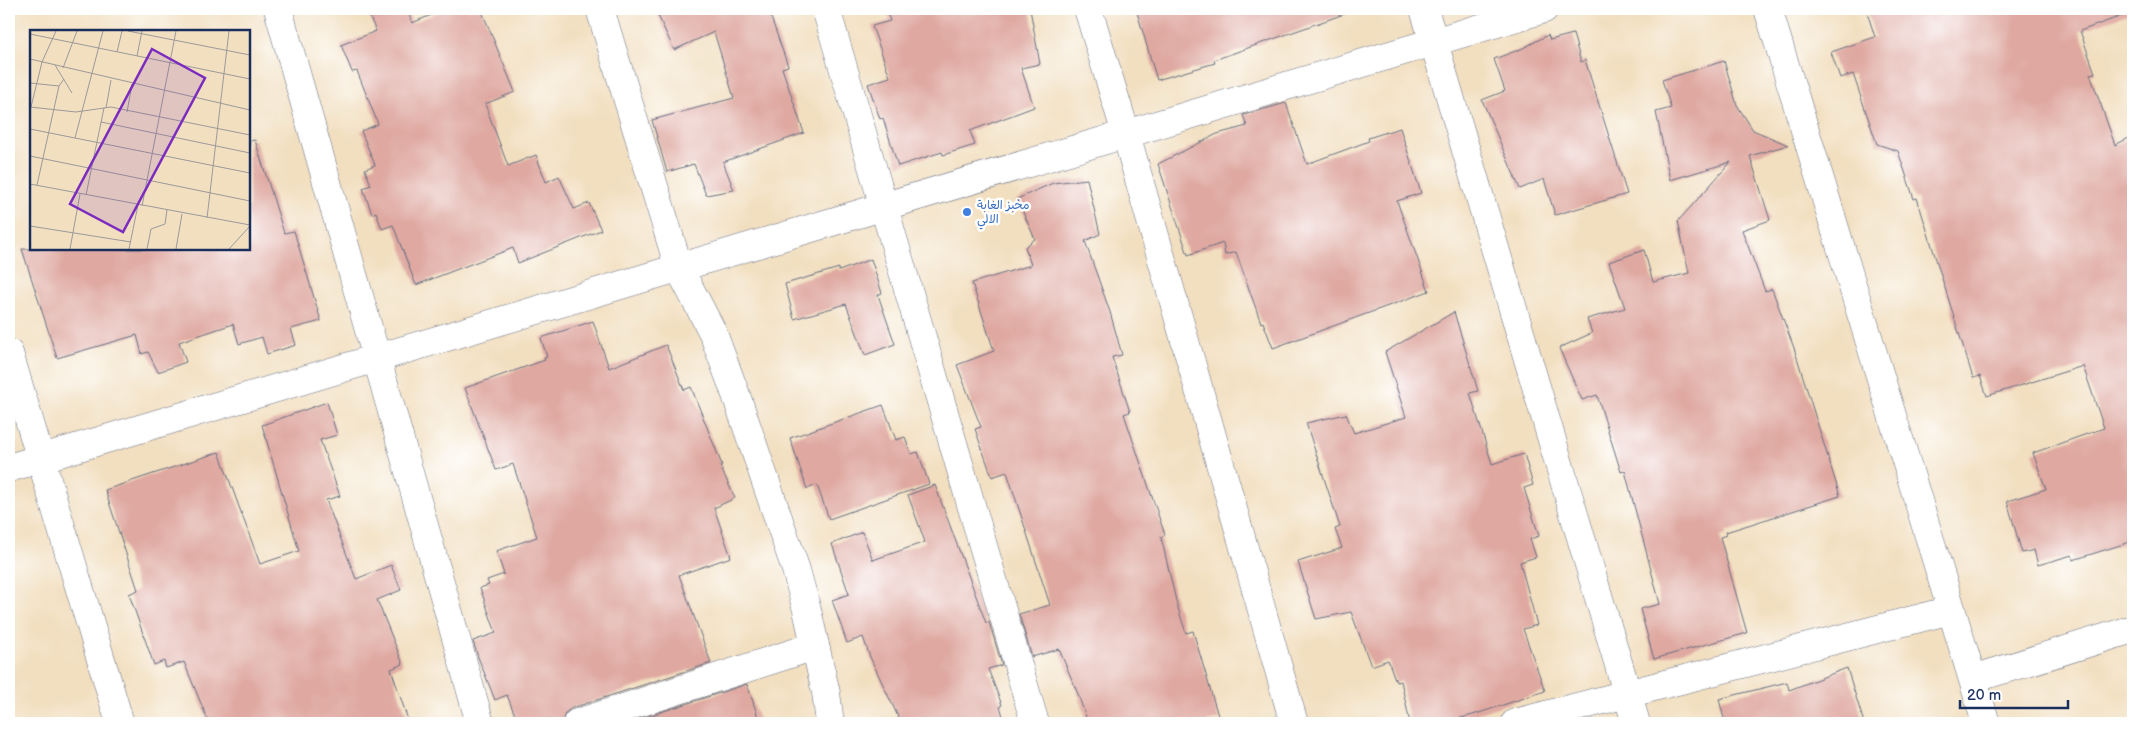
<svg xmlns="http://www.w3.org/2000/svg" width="2142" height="732" font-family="'Balsamiq Sans','Playpen Sans Arabic',sans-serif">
	<rect width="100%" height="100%" fill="#fff"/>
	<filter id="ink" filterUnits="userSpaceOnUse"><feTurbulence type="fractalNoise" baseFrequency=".02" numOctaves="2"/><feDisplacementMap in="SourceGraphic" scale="10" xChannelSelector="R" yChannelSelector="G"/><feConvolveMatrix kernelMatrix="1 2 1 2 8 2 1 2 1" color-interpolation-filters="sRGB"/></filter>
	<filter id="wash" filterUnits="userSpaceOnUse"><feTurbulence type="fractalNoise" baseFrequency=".0096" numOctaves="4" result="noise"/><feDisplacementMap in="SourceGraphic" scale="20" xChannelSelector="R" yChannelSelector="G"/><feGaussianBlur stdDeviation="1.12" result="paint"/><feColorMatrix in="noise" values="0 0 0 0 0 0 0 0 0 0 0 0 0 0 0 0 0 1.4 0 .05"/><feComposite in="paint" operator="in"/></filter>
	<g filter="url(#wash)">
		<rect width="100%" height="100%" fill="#f2dfc0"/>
		<g id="blocks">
			<g fill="#dfa9a1">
				<path d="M366 9H407L412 23 446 9H481L515 92 485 104 508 166 536 155 546 182 559 176 574 209 589 203 601 230 518 263 513 248 416 285 393 225 382 229 376 212 372 214 363 188 371 185 365 169 375 165 361 131 378 124 357 71 352 72 341 45 376 31Z"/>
				<path d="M655 9H768L788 66 782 68 804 133 723 162 734 190 706 195 694 164 667 172 652 120 734 98 714 32 674 50Z"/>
				<path d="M886 9H1030L1040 64 1021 68 1034 107 970 131 975 145 943 155 942 152 898 166 883 118 880 119 868 84 890 77 872 26 890 21Z"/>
				<path d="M1136 9H1347V13L1214 60 1215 63 1157 80Z"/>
				<path d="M1866 9H2130V13L2080 31 2095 73 2090 74 2115 145 2133 136V541L2073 560 2072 555 2038 565 2034 550 2022 553 2007 501 2046 489 2033 453 2104 428 2083 366 1987 396 1980 376 1973 378 1917 198 1914 199 1898 151 1877 144 1853 74 1840 78 1831 52 1875 37Z"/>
				<path d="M1573 34 1581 62 1585 60 1627 194 1555 215 1544 179 1520 189 1482 100 1505 91 1494 59 1521 49 1548 35 1550 40Z"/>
				<path d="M1724 61 1737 105 1753 130 1788 145 1750 156 1770 220 1742 230 1765 291 1772 289 1794 348 1840 496 1726 532 1727 535 1720 537 1747 633 1654 659 1640 609 1660 604 1625 471 1621 472 1597 395 1582 400 1559 348 1592 333 1587 319 1625 308 1609 262 1644 250 1653 282 1689 273 1678 221 1731 162 1670 180 1656 112 1671 108 1662 80Z"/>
				<path d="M1286 103 1307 164 1369 141 1368 138 1400 128 1421 193 1397 201 1429 291 1273 348 1263 322 1261 323 1236 252 1225 255 1223 243 1188 255 1158 164 1217 134 1247 126 1243 115Z"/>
				<path d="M255 140 284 233 294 231 321 321 291 329 296 345 267 354 262 337 239 344 233 324 179 342 186 362 158 372 148 352 142 354 137 335 57 358 22 249H249V141Z"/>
				<path d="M1087 179 1100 234 1085 241 1110 312 1122 355 1112 357 1130 412 1124 414 1165 535 1161 537 1177 605 1186 633 1193 631 1219 719 1203 723H1088L1078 694 1059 649 1032 657 1019 614 1050 605 1007 472 992 477 975 429 981 427 957 365 994 351 972 283 1031 265 1025 247 1035 239 1017 199 1053 183Z"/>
				<path d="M871 259 882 293 878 295 895 344 865 355 846 304 794 319 785 284 839 268V271Z"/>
				<path d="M1454 312 1478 391 1470 393 1492 464 1524 454 1533 485 1524 488 1539 536 1530 539 1536 557 1520 562 1537 625 1523 629 1545 691 1473 715 1440 723H1410L1401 681 1396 682 1388 660 1371 666 1351 612 1316 619 1298 562 1342 548 1335 529 1340 527 1306 423 1346 414 1354 433 1406 417 1385 352Z"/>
				<path d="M593 321 609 368 666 345 684 390 691 387 722 465 720 466 735 498 714 508 731 557 679 575 711 663 572 708 565 713 562 723H518L507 695 495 700 478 657 473 641 496 633 480 588 489 585 487 580 504 574 496 551 537 537 513 464 496 470 465 388 545 360 544 358 547 357 541 338Z"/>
				<path d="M327 402 337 435 320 440 340 496 326 500 356 579 391 565 401 590 377 600 403 664 391 669 409 723H209L184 662 166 668 164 661 154 665 129 594 138 590 105 490 219 452 260 564 299 551 262 425Z"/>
				<path d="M883 405 896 440 905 437 911 454 918 452 929 484 829 519 817 485 807 489 790 438Z"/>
				<path d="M935 485 986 623 989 622 1002 665 988 669 1002 705 1000 706 1005 723H901L870 657 863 637 847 643 832 600 849 594 832 544 862 532 873 560 925 542 908 495Z"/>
				<path d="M1847 668 1864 723H1725L1719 699 1787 682 1789 690Z"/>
				<path d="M747 684 760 723H627Z"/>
			</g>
		</g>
	</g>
	<g filter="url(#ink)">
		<use href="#blocks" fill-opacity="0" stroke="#666d80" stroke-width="1"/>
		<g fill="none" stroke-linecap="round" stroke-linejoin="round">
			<defs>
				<g id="street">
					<path d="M278 9 480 723"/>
					<path d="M600 9 679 268 713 333 736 395 796 570 807 610 826 693 830 723"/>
					<path d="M826 9 1035 723"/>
					<path d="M1088 9 1126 134 1294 723"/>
					<path d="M1424 9 1636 723"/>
					<path d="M1768 9 1986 723"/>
					<path d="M9 353 120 723"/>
					<path d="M9 468 1544 9"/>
					<path d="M1973 679 2133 629"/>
					<path d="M577 723 815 646"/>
					<path d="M1515 723 1951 610"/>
				</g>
			</defs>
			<use href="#street" stroke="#666d80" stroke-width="29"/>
			<use href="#street" stroke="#fff" stroke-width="28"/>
		</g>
	</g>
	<circle fill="#3f7fe0" stroke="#fff" stroke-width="2" cx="967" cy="212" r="5"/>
	<g text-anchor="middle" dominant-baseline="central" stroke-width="5" stroke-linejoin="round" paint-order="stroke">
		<g font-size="12" fill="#366cbe" stroke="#fff" text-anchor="start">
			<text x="977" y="205">مخبز الغابة<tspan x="977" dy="14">الالي</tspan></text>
		</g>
	</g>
	<g transform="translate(30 30)">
		<rect width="220" height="220" fill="#f2dfc0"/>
		<path fill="none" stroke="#9c9999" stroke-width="1" d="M98 1 220 25M0 4 220 49M87 22 92 1M107 26 112 1M0 29 220 80M25 35 42 63M33 38 47 1M0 53 29 56M0 77 46 82 81 77 220 105M1 77 12 32 26 1M76 78 81 50M97 82 102 54M71 92 220 123M0 99 220 143M45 108 73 1M0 126 220 171M0 154 220 195M7 155 29 56 34 49M56 165 74 78M112 176 146 1M177 188 199 1M0 196 101 212M40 219 50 164M99 219 108 175M117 219 121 199 135 194 137 180M146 219 152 184M199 219 220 196"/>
		<path fill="#7b2cbf" fill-opacity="0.15" stroke="#7b2cbf" stroke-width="2.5" d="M122 19 175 48 93 202 40 174Z"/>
		<rect width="220" height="220" fill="none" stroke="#1b2f5e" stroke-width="2.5"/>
	</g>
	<rect width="2142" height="732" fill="none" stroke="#fff" stroke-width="30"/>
	<path d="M1960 700v8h108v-8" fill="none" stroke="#1b2f5e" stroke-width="2.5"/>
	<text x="1967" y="700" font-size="15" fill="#1b2f5e" stroke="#ffffff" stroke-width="4" paint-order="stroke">20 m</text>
</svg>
